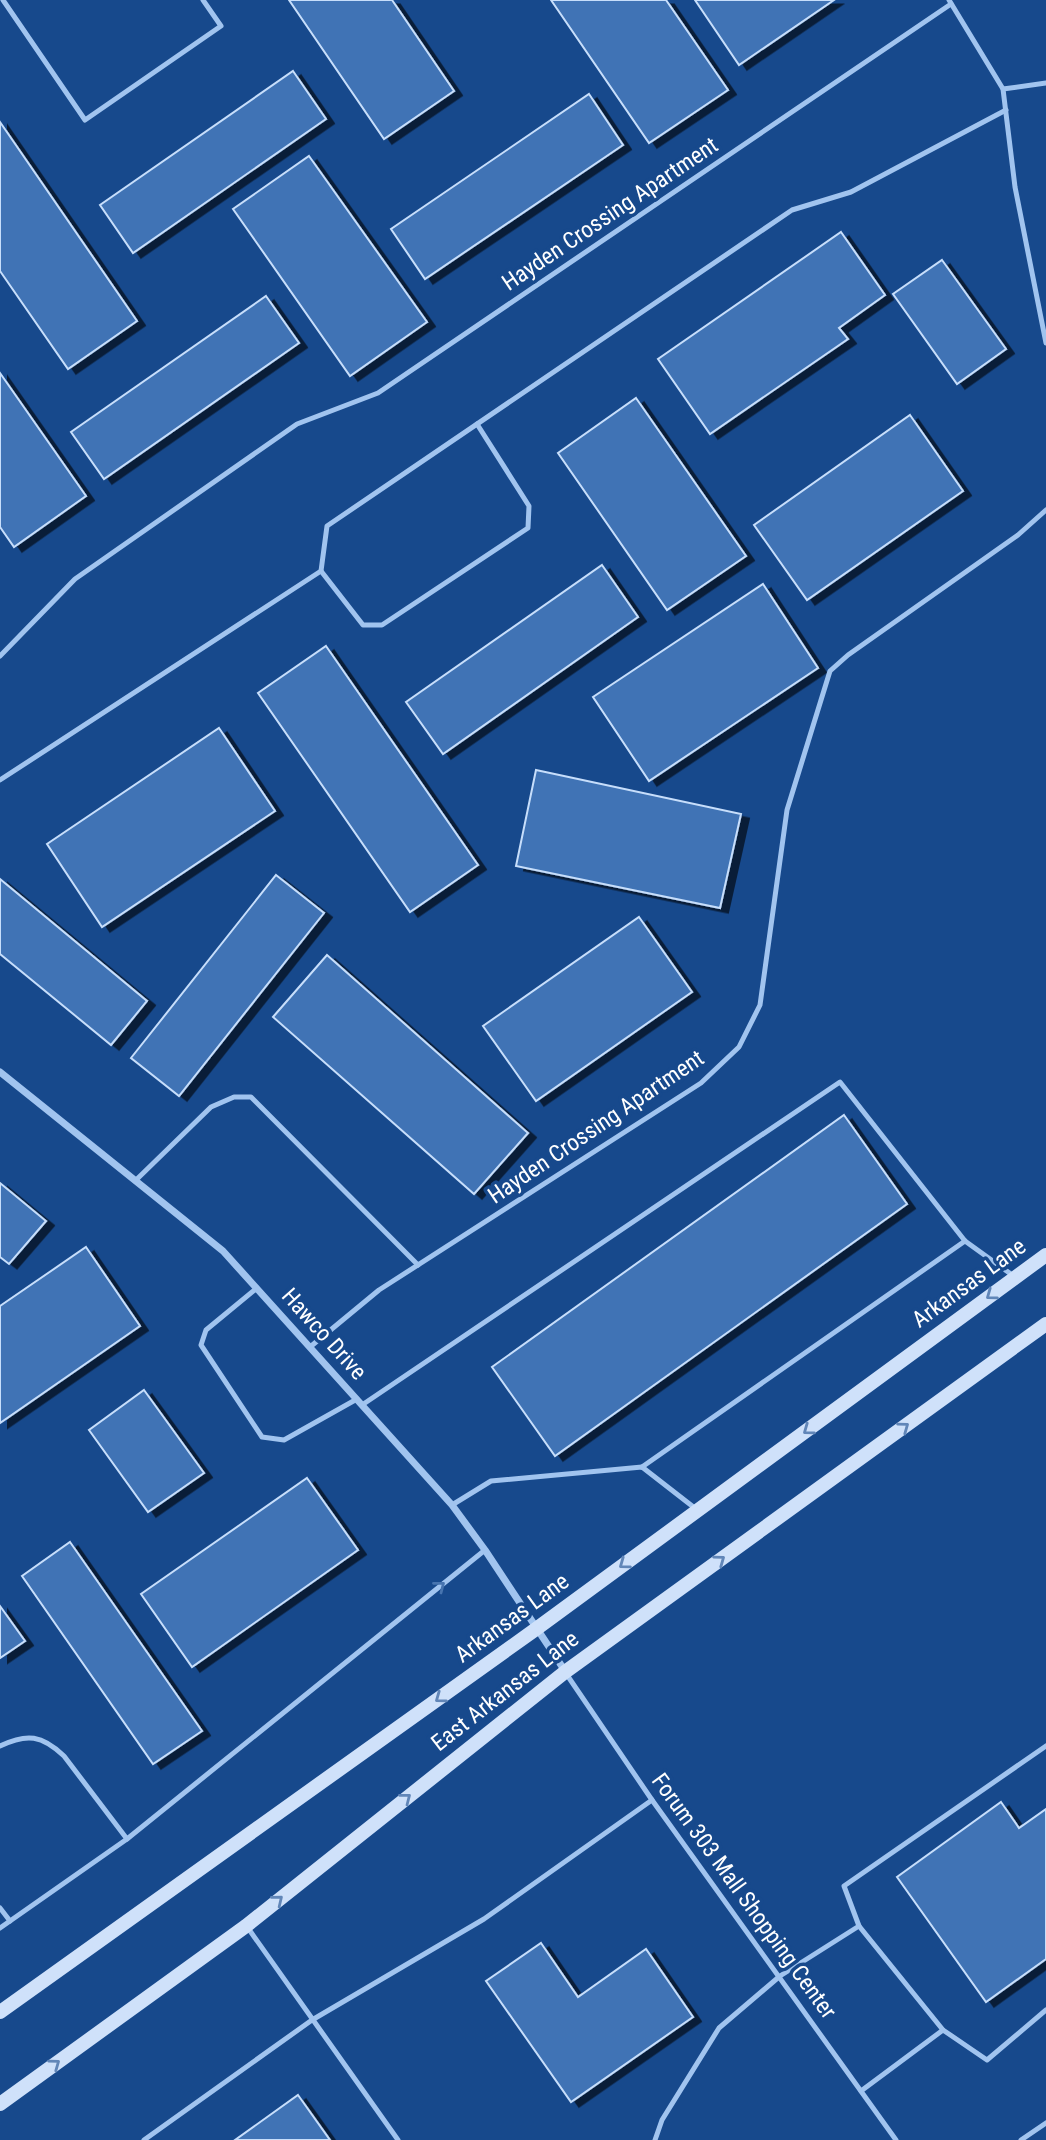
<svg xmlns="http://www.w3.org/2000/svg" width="1046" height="2140" font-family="'Roboto Condensed',sans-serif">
	<defs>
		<filter id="shadow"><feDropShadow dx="8" dy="4.5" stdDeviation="0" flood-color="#0009"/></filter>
	</defs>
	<rect width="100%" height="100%" fill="#17498c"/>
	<g fill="#3f73b5" stroke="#c7defb" stroke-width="2" filter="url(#shadow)">
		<path d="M289 0H392L454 91 384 139Z"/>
		<path d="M551 0H666L728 90 649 143Z"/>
		<path d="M695 0H834L739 65Z"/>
		<path d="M293 71 326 119 133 253 100 205Z"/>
		<path d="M589 94 623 145 425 279 391 229Z"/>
		<path d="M0 122 137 321 68 369 0 271Z"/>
		<path d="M309 156 427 322 350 376 233 209Z"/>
		<path d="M841 232 885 295 839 328 848 339 710 434 658 359Z"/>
		<path d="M942 260 1006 349 957 384 893 294Z"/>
		<path d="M266 296 299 343 104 479 71 432Z"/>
		<path d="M0 373 86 496 14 547 0 527Z"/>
		<path d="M636 398 746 556 667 610 558 453Z"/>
		<path d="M910 415 963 491 807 600 754 525Z"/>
		<path d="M602 565 638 617 443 754 406 702Z"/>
		<path d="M763 584 818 668 649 781 593 697Z"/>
		<path d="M326 646 478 865 410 912 258 693Z"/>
		<path d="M219 728 275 811 102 927 47 844Z"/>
		<path d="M536 770 741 814 720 908 516 866Z"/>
		<path d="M276 875 324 913 179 1096 131 1058Z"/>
		<path d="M0 879 147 1001 111 1045 0 954Z"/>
		<path d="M639 917 692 992 536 1101 483 1026Z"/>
		<path d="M327 955 528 1133 474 1194 273 1017Z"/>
		<path d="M844 1115 907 1204 555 1456 492 1367Z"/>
		<path d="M0 1183 46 1221 9 1264 0 1257Z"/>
		<path d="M86 1247 140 1326 0 1423V1306Z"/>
		<path d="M144 1390 204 1473 148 1512 89 1430Z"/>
		<path d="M307 1478 358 1550 192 1667 141 1594Z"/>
		<path d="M70 1542 202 1731 153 1764 22 1576Z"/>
		<path d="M0 1606 25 1641 0 1658Z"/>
		<path d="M1001 1802 1019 1828 1046 1809V1959L986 2002 897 1877Z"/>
		<path d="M541 1943 578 1997 646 1949 693 2017 571 2102 486 1981Z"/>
		<path d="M298 2095 330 2140H235Z"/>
	</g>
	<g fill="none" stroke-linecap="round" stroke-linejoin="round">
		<g stroke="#a1c4ef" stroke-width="5">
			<path d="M3 0 85 120 221 26 203 0"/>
			<path d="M949 0 1003 89 1015 187 1046 343"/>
			<path d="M1003 89 1046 83"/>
			<path d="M321 571 363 625H382L528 528 529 506 477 424"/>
			<path d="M0 656 75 579 297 424 378 393 951 4"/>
			<path d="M0 780 321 571 327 526 792 210 851 192 1006 110"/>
			<path d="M135 1181 211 1107 234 1097H251L418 1265"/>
			<path d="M257 1288 206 1330 201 1345 262 1437 284 1440 357 1399"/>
			<path d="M310 1347 379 1290 701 1083 739 1047 760 1005 787 810 830 671 848 655 1018 535 1046 510"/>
			<path d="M362 1405 840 1082 965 1241 1015 1277"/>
			<path d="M642 1467 965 1241"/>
			<path d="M452 1505 491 1481 642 1467 696 1509"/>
			<path d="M565 1672 652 1800 896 2140"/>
			<path d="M0 1746C27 1733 42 1735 64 1756L127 1839 0 1928"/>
			<path d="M127 1839 485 1550"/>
			<path d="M0 1908 10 1921"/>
			<path d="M859 1926 943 2030"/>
			<path d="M248 1928 398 2140"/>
			<path d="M861 2091 943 2030 987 2060 1046 2010"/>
			<path d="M144 2140 312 2020 484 1919 652 1800"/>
			<path d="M655 2140 662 2120 719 2028 780 1976 859 1926 844 1886 1046 1746"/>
			<path d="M1021 2140 1046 2123"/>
		</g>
		<path stroke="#a1c4ef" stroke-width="7" d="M0 1072 223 1251 452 1505 485 1550 565 1671"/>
		<g stroke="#cfe1fa" stroke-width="14">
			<path d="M0 2012 536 1629 1046 1255"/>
			<path d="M0 2104 246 1926 565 1672 1046 1324"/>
		</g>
	</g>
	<defs><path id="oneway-chevron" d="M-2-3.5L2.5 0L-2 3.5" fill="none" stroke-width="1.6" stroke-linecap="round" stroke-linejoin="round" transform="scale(1.75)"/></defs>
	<g stroke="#6186b8">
		<use href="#oneway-chevron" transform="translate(991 1295) rotate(144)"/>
		<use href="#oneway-chevron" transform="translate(904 1427) rotate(-36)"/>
		<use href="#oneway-chevron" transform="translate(808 1430) rotate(144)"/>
		<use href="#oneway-chevron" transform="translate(720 1560) rotate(-36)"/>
		<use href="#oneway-chevron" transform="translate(624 1564) rotate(144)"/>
		<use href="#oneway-chevron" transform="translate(440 1698) rotate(144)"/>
		<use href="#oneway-chevron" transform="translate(406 1798) rotate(-38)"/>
		<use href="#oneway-chevron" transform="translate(278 1900) rotate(-39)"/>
		<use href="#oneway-chevron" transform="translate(55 2064) rotate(-36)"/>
	</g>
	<use stroke="#4774af" href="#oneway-chevron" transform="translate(440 1586) rotate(-38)"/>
	<g text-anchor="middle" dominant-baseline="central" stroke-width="7" stroke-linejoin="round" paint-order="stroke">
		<g font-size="23" fill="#fff" stroke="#17498c">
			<text transform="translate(610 214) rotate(-34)">Hayden Crossing Apartment</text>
			<text transform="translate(596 1127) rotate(-34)">Hayden Crossing Apartment</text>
			<text transform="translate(969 1283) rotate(-36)">Arkansas Lane</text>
			<text transform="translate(324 1334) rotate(48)">Hawco Drive</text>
			<text transform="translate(512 1618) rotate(-36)">Arkansas Lane</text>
			<text transform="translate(505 1691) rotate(-38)">East Arkansas Lane</text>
			<text transform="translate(744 1896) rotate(54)">Forum 303 Mall Shopping Center</text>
		</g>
	</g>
</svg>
